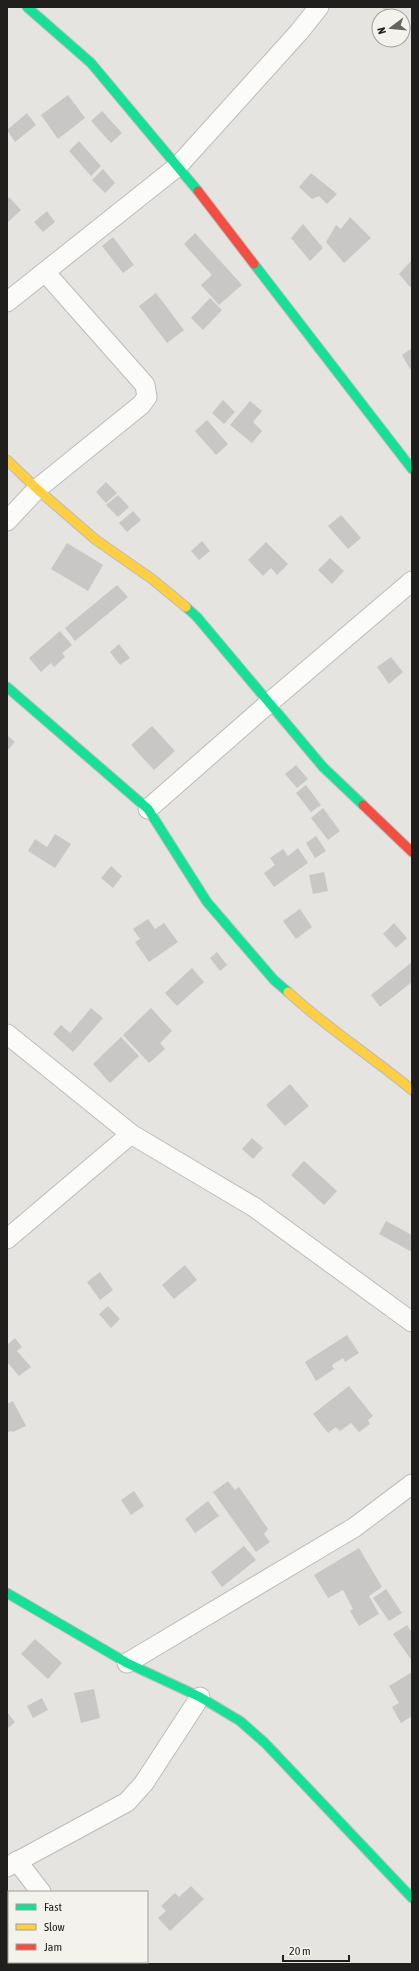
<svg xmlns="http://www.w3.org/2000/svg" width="419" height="1971" font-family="'Asap Condensed',sans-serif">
	<rect width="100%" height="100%" fill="#e5e4e0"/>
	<g fill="#c8c7c5">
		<path d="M68 95 85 118 58 139 41 115Z"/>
		<path d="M102 111 122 133 111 143 91 121Z"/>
		<path d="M27 113 36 125 15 142 7 130Z"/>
		<path d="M79 141 101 166 91 176 69 151Z"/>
		<path d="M103 169 115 183 105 193 92 180Z"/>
		<path d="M311 173 337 194 327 204 319 196 312 199 299 187Z"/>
		<path d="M9 197 21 210 7 223V199Z"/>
		<path d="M47 211 55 222 43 232 34 222Z"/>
		<path d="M350 217 371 238 344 263 326 242 336 225 341 229Z"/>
		<path d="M303 224 323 248 310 261 291 238Z"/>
		<path d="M195 233 242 285 219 305 201 285 212 275 184 244Z"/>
		<path d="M113 237 134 265 123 273 102 246Z"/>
		<path d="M411 261 412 285 410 287 399 274Z"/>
		<path d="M156 293 184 330 167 343 139 306Z"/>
		<path d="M210 298 222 310 203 330 191 318Z"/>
		<path d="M412 348V368L410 369 402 355Z"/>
		<path d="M223 400 235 412 224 424 212 413Z"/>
		<path d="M250 401 262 411 253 422 262 431 252 443 230 425Z"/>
		<path d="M207 420 228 444 216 455 195 431Z"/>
		<path d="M106 482 117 493 106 503 96 492Z"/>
		<path d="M118 495 129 507 118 517 106 505Z"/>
		<path d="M133 511 141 520 127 532 119 523Z"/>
		<path d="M341 515 361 538 348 549 328 526Z"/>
		<path d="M202 541 210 551 199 560 191 551Z"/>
		<path d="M266 542 288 564 277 575 271 568 263 576 248 560Z"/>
		<path d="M67 543 103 565 88 591 51 569Z"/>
		<path d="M330 558 344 571 332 584 318 570Z"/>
		<path d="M117 585 128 597 75 641 65 628Z"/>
		<path d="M60 631 72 645 62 653 65 657 54 667 51 663 41 672 29 658Z"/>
		<path d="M119 644 130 658 120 665 110 652Z"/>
		<path d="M391 657 403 672 389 684 377 667Z"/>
		<path d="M152 726 175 751 154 770 131 745Z"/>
		<path d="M7 735 15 742 7 751Z"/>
		<path d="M296 765 308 779 297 788 285 774Z"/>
		<path d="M306 785 321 805 311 812 296 793Z"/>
		<path d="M323 808 340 831 328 840 311 818Z"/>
		<path d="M55 834 71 844 55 868 28 851 35 839 47 847Z"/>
		<path d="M316 836 326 851 315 858 306 843Z"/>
		<path d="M298 848 308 863 274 887 264 873 275 865 270 858 283 849 288 856Z"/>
		<path d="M111 866 122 876 113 888 101 878Z"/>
		<path d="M324 872 328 891 313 894 309 875Z"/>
		<path d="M300 909 312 927 296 939 283 921Z"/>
		<path d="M148 919 155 929 164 923 178 942 149 962 135 942 140 939 133 929Z"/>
		<path d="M394 923 407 938 396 948 383 934Z"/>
		<path d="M217 952 227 965 220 971 210 958Z"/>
		<path d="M412 962V982L380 1007 371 995Z"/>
		<path d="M192 968 204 982 177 1006 165 993Z"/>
		<path d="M91 1008 103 1018 73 1052 53 1034 61 1025 70 1033Z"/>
		<path d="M151 1008 172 1031 160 1043 165 1049 149 1063 123 1035Z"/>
		<path d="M121 1037 139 1056 110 1083 93 1064Z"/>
		<path d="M290 1084 309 1106 285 1126 266 1105Z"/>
		<path d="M252 1138 263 1148 253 1159 242 1149Z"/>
		<path d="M304 1161 337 1191 324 1205 291 1175Z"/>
		<path d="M386 1221 412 1235V1252L379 1234Z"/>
		<path d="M185 1265 197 1280 174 1299 162 1285Z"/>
		<path d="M100 1272 113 1290 100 1300 87 1282Z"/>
		<path d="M108 1306 120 1319 111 1328 99 1314Z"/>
		<path d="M347 1335 359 1353 345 1362 343 1358 332 1365 334 1369 316 1381 305 1362Z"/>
		<path d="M15 1338 22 1347 17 1351 31 1367 19 1376 7 1362V1345Z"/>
		<path d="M349 1386 373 1416 368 1420 370 1424 359 1432 351 1423 340 1431 336 1427 328 1433 313 1414Z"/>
		<path d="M13 1401 26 1426 13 1432 11 1431 7 1433V1404Z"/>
		<path d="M228 1481 235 1490 239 1487 268 1529 264 1534 270 1542 256 1552 213 1492Z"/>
		<path d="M134 1491 144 1506 131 1515 121 1500Z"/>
		<path d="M208 1501 219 1516 195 1533 185 1519Z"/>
		<path d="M244 1546 256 1560 222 1587 211 1572Z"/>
		<path d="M359 1548 382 1587 369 1596 379 1614 359 1626 350 1611 353 1609 343 1590 328 1598 314 1575Z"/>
		<path d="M386 1589 402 1613 389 1621 373 1598Z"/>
		<path d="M407 1625 412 1633V1661L393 1634Z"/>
		<path d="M35 1639 62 1663 48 1679 21 1654Z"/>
		<path d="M412 1672V1716L401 1723 392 1707 399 1703 389 1686Z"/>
		<path d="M94 1689 100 1718 81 1723 74 1693Z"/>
		<path d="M42 1698 48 1710 33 1718 27 1706Z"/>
		<path d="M7 1712 15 1722 7 1729Z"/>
		<path d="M191 1886 204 1899 170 1931 158 1918 166 1911 161 1906 175 1893 179 1897Z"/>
		<path d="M13 1962H53L55 1964H15Z"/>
	</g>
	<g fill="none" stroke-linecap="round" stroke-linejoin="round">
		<defs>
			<g id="street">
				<path d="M7 302 178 166 299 32 319 7"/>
				<path d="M7 521 37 489 141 405 147 397 145 385 45 272"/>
				<path d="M148 809 270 702 412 581"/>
				<path d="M7 1034 131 1134 254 1207 412 1322"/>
				<path d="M7 1239 131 1134"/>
				<path d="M127 1663 355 1527 412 1484"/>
				<path d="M17 1861 41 1892"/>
				<path d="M7 1867 127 1802 144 1783 200 1697"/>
				<path d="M96 1962 97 1964"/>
			</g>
			<g id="fast">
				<path d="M27 7 91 63 198 191"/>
				<path d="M254 264 412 469"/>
				<path d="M186 607 197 617 323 767 363 805"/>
				<path d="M7 687 148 809 207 902 274 980 288 992"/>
				<path d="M7 1593 127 1663 200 1697 240 1721 265 1743 412 1898"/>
			</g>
			<g id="slow">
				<path d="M7 460 37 489 96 540 152 579 186 607"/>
				<path d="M288 992C327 1028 371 1056 412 1090"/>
			</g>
			<g id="jam">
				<path d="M198 191 254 264"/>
				<path d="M363 805 412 852"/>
			</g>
		</defs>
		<use href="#street" stroke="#bdbcba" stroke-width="21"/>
		<use href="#fast" stroke="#bdbcba" stroke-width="11"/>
		<use href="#slow" stroke="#bdbcba" stroke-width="11"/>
		<use href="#jam" stroke="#bdbcba" stroke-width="11"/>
		<use href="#street" stroke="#fbfbfa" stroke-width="19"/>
		<use href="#fast" stroke="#16e098" stroke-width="9"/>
		<use href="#slow" stroke="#ffcf43" stroke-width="9"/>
		<use href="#jam" stroke="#f24e42" stroke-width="9"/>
		<g stroke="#cfcfcd" stroke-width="3" stroke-dasharray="5 5" stroke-linecap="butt">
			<path d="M383 7 395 16"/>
			<path d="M403 22 412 29"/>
		</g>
	</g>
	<rect width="419" height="1971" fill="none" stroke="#201f1d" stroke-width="16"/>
	<rect x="8" y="1891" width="140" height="72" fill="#f4f2ec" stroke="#9f9e99"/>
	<rect x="16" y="1904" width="20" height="6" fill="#16e098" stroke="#9f9e99"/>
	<text x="44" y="1911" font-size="12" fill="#201f1d">Fast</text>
	<rect x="16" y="1924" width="20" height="6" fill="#ffcf43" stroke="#9f9e99"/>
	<text x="44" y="1931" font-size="12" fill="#201f1d">Slow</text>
	<rect x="16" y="1944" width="20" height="6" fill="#f24e42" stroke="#9f9e99"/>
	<text x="44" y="1951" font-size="12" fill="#201f1d">Jam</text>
	<g transform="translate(391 28) rotate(254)"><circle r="19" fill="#f4f2ec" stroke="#9f9e99"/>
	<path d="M0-3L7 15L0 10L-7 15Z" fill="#656461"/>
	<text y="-6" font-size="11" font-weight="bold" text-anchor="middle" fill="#201f1d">N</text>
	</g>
	<path d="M283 1955v6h66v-6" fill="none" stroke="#201f1d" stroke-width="2"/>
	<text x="289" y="1955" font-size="12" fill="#201f1d" stroke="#f4f2ec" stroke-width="3" paint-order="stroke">20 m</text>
</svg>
